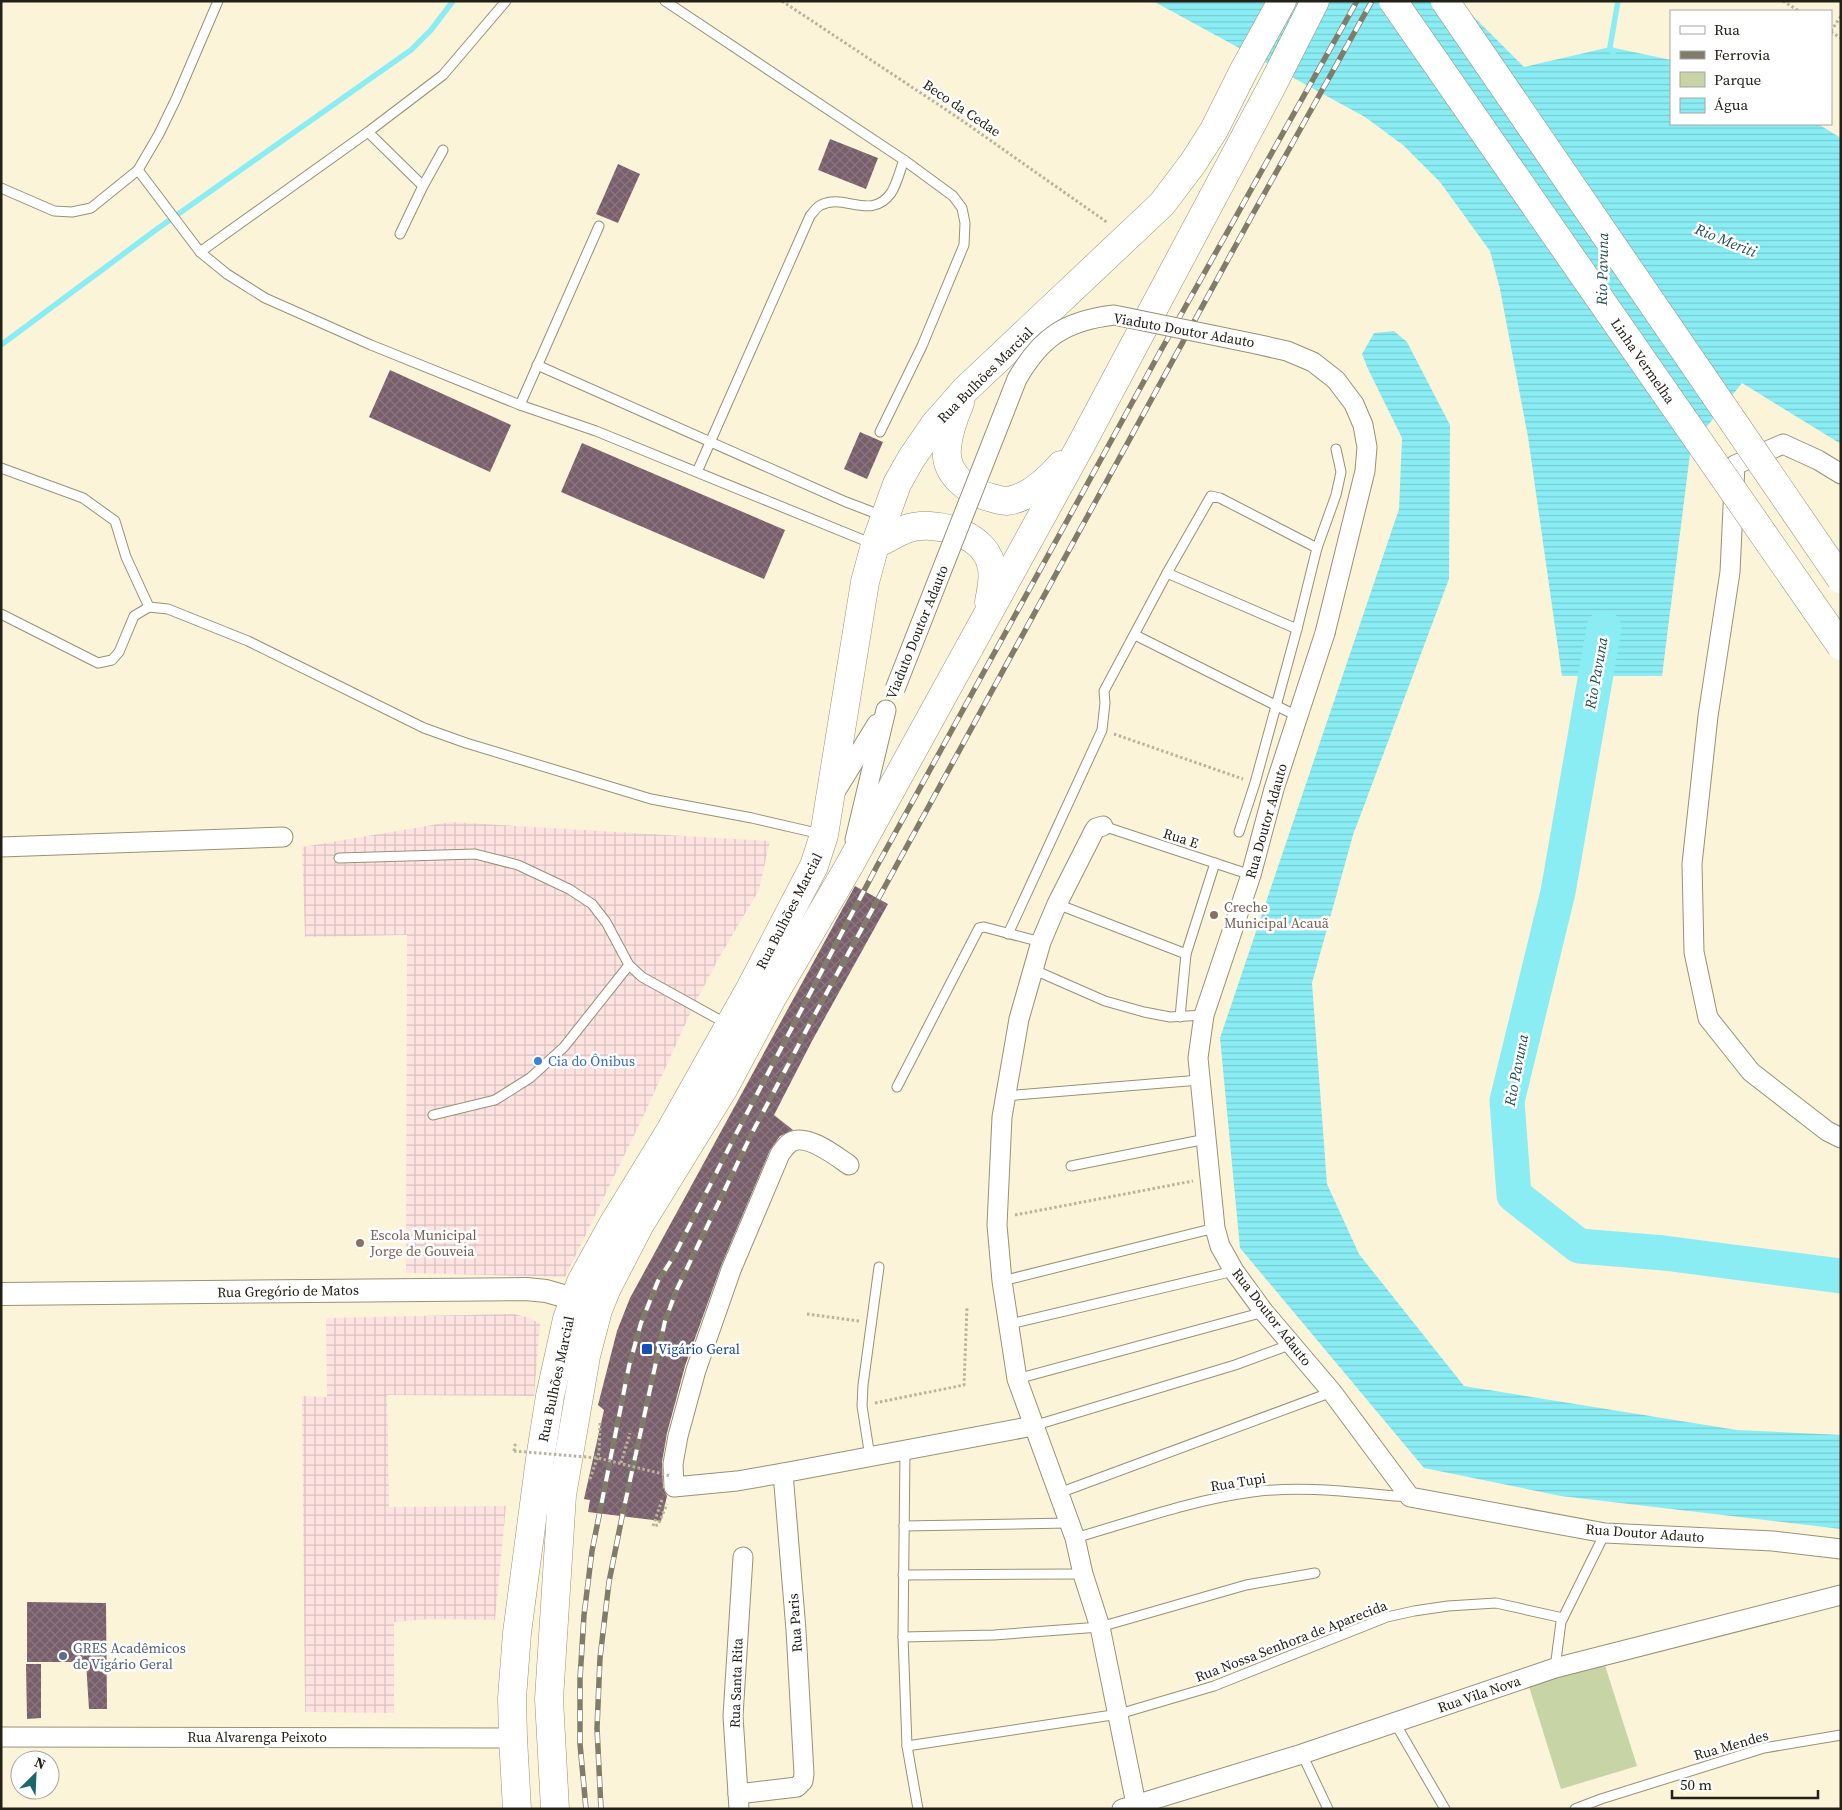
<svg xmlns="http://www.w3.org/2000/svg" width="1842" height="1810" font-family="'Source Serif 4',serif">
	<defs>
		<pattern id="industrial-grid" width="8" height="8" patternUnits="userSpaceOnUse" patternTransform="scale(1.25)"><rect width="8" height="8" fill="#fee3e1"/><path d="M0 4h8M4 0v8" fill="none" stroke="#d9c2c0"/></pattern>
		<pattern id="water-rules" width="6" height="5" patternUnits="userSpaceOnUse" patternTransform="scale(1.25)"><rect width="6" height="5" fill="#8aedf4"/><path d="M0 2.5h6" fill="none" stroke="#77cbd0"/></pattern>
		<pattern id="building-cross-hatch" width="8" height="8" patternUnits="userSpaceOnUse" patternTransform="scale(1.25)"><rect width="8" height="8" fill="#785f6b"/><path d="M0 0l8 8M0 8l8-8" fill="none" stroke="#89767e"/></pattern>
	</defs>
	<rect width="100%" height="100%" fill="#fcf4d8"/>
	<g fill="url(#industrial-grid)">
		<path d="M450 822 770 841 759 890 720 956 694 1005 643 1117 565 1277 406 1273 407 935 305 937 302 847Z"/>
		<path d="M514 1314 530 1318 540 1324 534 1396 387 1395 389 1507 506 1506 495 1620 429 1619 394 1622V1713L305 1712 302 1396 327 1397 326 1318Z"/>
	</g>
	<path fill="#c7d4a5" d="M1602 1656 1637 1766 1561 1789 1527 1680Z"/>
	<g fill="url(#water-rules)">
		<path d="M1153 1H1458L1524 67 1610 47 1671 60V124H1818L1841 138V444L1742 383 1691 446 1662 676H1562L1528 437 1500 289 1490 251 1440 182 1403 145 1365 117Z"/>
		<path d="M1394 331 1407 342 1450 425 1449 579 1353 835 1312 983 1327 1184 1359 1254 1464 1386 1737 1430 1841 1435V1529L1561 1496 1424 1468 1240 1248 1220 1038 1399 509 1402 438 1368 369 1362 354 1374 333Z"/>
	</g>
	<g fill="none" stroke-linecap="round" stroke-linejoin="round">
		<g stroke="#8aedf4" stroke-width="5.5">
			<path d="M1613 53 1610 47 1618 1"/>
			<path d="M1 345 157 229 411 50 431 30 453 1"/>
		</g>
		<path stroke="#8aedf4" stroke-width="35" d="M1604 628 1558 892 1507 1101 1514 1195 1579 1246 1664 1253 1841 1276"/>
	</g>
	<g fill="url(#building-cross-hatch)">
		<path d="M830 139 878 158 866 189 818 170Z"/>
		<path d="M618 164 640 174 618 223 596 214Z"/>
		<path d="M390 370 511 425 490 472 369 417Z"/>
		<path d="M860 432 883 442 867 479 844 469Z"/>
		<path d="M582 443 785 530 764 579 561 492Z"/>
		<path d="M855 886 888 904 812 1041 774 1115 793 1130 780 1136 770 1150 721 1266 685 1366 667 1433 662 1462 663 1487 667 1496 661 1521 588 1512 590 1500 584 1499 604 1410 598 1405 617 1331 630 1298Z"/>
		<path d="M27 1602 106 1603 107 1709H89L86 1662H27Z"/>
		<path d="M26 1664H41V1718L27 1719Z"/>
	</g>
	<g fill="none" stroke-linecap="round" stroke-linejoin="round">
		<defs>
			<g id="service">
				<path d="M665 1 904 160 953 196 962 208 965 223 964 245 922 346 880 432"/>
				<path d="M368 132 423 186"/>
				<path d="M138 170 200 252 227 274 265 298 371 345 520 405 596 431 873 544"/>
				<path d="M1 188 54 211 72 212 91 208 138 170 159 134 176 99 218 1"/>
				<path d="M400 234 423 186 443 150"/>
				<path d="M200 252 368 132 443 75 506 1"/>
				<path d="M537 365 846 502 883 516"/>
				<path d="M520 405 599 226"/>
				<path d="M1 468 83 498 115 521 126 557 149 607"/>
				<path d="M697 472 810 216C813 213 816 207 821 205 844 193 871 221 891 193 897 184 900 170 904 160"/>
				<path d="M1317 548 1336 495 1341 472 1336 449"/>
				<path d="M1167 573 1297 629"/>
				<path d="M1 614 98 663 112 660 119 652 134 616 149 607 168 609 248 641 424 728 466 743 651 799 752 818 821 834"/>
				<path d="M1135 635 1297 716"/>
				<path d="M1103 826 1251 875"/>
				<path d="M339 858 475 854 518 865 569 889 592 904 606 922 629 965 642 977 727 1024"/>
				<path d="M1057 904 1186 954"/>
				<path d="M1008 934 1102 730 1105 703 1104 691 1167 573 1211 496 1220 498 1317 548 1297 629 1255 783 1239 832"/>
				<path d="M1032 969 1105 1001 1144 1012 1170 1017 1204 1015"/>
				<path d="M1180 1017 1186 954 1215 863"/>
				<path d="M897 1087 979 928 984 927 1041 942"/>
				<path d="M1005 1096 1200 1080"/>
				<path d="M433 1115 495 1100 530 1078 564 1047 629 965"/>
				<path d="M1071 1166 1206 1139"/>
				<path d="M1002 1281 1215 1228"/>
				<path d="M1010 1324 1234 1271"/>
				<path d="M1017 1379 1264 1312"/>
				<path d="M1033 1426 1235 1365 1292 1344"/>
				<path d="M905 1452 903 1637 907 1746 918 1809"/>
				<path d="M870 1457 862 1406 863 1385 879 1267"/>
				<path d="M1059 1493 1332 1392"/>
				<path d="M904 1526 1068 1523"/>
				<path d="M1075 1538C1134 1521 1192 1500 1252 1492 1304 1485 1357 1493 1408 1497"/>
				<path d="M903 1575 1083 1574"/>
				<path d="M903 1637 994 1635 1100 1627 1246 1585 1315 1573"/>
				<path d="M1555 1668 1561 1622 1605 1533"/>
				<path d="M1395 1723 1445 1809"/>
				<path d="M907 1746 1119 1714 1214 1686 1387 1617 1414 1611 1448 1606 1496 1603 1563 1618"/>
				<path d="M1302 1754 1328 1809"/>
				<path d="M1575 1809 1601 1799 1764 1748 1841 1735"/>
			</g>
			<g id="minor">
				<path d="M1841 474 1818 460 1783 444 1735 465 1730 572 1708 716 1692 864 1694 952 1708 1018 1751 1072 1827 1131 1841 1138"/>
				<path d="M1325 633 1274 789 1251 875 1204 1015 1198 1058 1215 1228 1220 1246 1234 1271 1264 1312 1332 1392 1410 1497 1605 1533 1773 1541 1841 1549"/>
				<path d="M835 792 877 724"/>
				<path d="M1103 826 1096 828 1094 831 1057 904 1041 942 1019 1019 1002 1117 997 1225 1002 1281 1017 1379 1075 1538 1083 1574 1100 1627 1136 1804"/>
				<path d="M855 840 886 710"/>
				<path d="M1 847 283 837"/>
				<path d="M849 1165C836 1156 807 1133 791 1142 786 1145 783 1150 780 1154L731 1270 696 1370 678 1436 673 1464 674 1487 737 1481 783 1473 1033 1426"/>
				<path d="M1 1737 513 1738"/>
				<path d="M738 1794 797 1787 803 1781 804 1774 796 1630 783 1473"/>
				<path d="M739 1809 733 1716 743 1557"/>
				<path d="M1122 1809 1302 1754 1555 1668 1841 1595"/>
			</g>
			<path id="tertiary" d="M1 1294 526 1289 546 1291 574 1299"/>
			<g id="primary">
				<path d="M960 403C954 417 948 433 947 448 944 474 968 492 992 498 996 499 1002 501 1007 501 1029 498 1047 481 1061 465"/>
				<path d="M875 545C885 540 896 533 906 529 934 519 983 533 991 564 995 576 991 590 989 602"/>
				<path d="M517 1809 513 1738 512 1698 517 1633 540 1459 550 1396 567 1319 581 1282 592 1262 613 1224 670 1131 751 987 814 866 824 835 865 582 875 545 897 484 911 459 935 424 965 390 1162 204 1193 163 1214 130 1244 70 1282 1"/>
				<path d="M555 1809 549 1699 562 1495 586 1356 598 1310 607 1288 639 1226 724 1088 772 998 849 866 1082 443 1271 88 1315 1"/>
			</g>
		</defs>
		<use href="#service" stroke="#989177" stroke-width="11"/>
		<use href="#minor" stroke="#989177" stroke-width="21"/>
		<use href="#tertiary" stroke="#989177" stroke-width="24"/>
		<use href="#primary" stroke="#989177" stroke-width="29"/>
		<g stroke="#b9b39c" stroke-width="3" stroke-dasharray="2.5 2.5" stroke-linecap="butt">
			<path d="M782 1 957 117 1108 223"/>
			<path d="M1783 1 1799 11"/>
			<path d="M1831 31 1841 16"/>
			<path d="M1831 32 1841 38"/>
			<path d="M1114 734 1243 779"/>
			<path d="M1015 1215 1193 1181"/>
			<path d="M807 1314 859 1321"/>
			<path d="M875 1403 964 1385 967 1307"/>
			<path d="M514 1451 515 1445 519 1446"/>
			<path d="M621 1463 630 1433"/>
			<path d="M590 1479 599 1453 600 1422"/>
			<path d="M662 1500 653 1526 658 1525 667 1504"/>
		</g>
		<use href="#service" stroke="#fff" stroke-width="9"/>
		<use href="#minor" stroke="#fff" stroke-width="19"/>
		<use href="#tertiary" stroke="#fff" stroke-width="22"/>
		<use href="#primary" stroke="#fff" stroke-width="28"/>
		<defs>
			<g id="rail">
				<path d="M586 1809 580 1744V1679L584 1615 592 1551 629 1366 641 1323 658 1281 674 1256 736 1134 877 866 1160 352 1357 1"/>
				<path d="M601 1809 597 1728 600 1658 609 1582 622 1517 665 1321 677 1289 752 1133 808 1027 1254 212 1372 1"/>
			</g>
		</defs>
		<use href="#rail" stroke="#817c6a" stroke-width="5.5"/>
		<use href="#rail" stroke="#fff" stroke-width="4" stroke-dasharray="11" stroke-linecap="butt"/>
		<defs>
			<path id="minor-bridge" d="M895 689 1017 379C1041 337 1065 321 1114 315L1256 344 1287 351 1313 362 1336 380 1354 404 1363 425 1367 447 1365 471 1325 633"/>
			<g id="motorway-bridge">
				<path d="M1393 1 1841 646"/>
				<path d="M1445 1 1841 579"/>
			</g>
		</defs>
		<use href="#minor-bridge" stroke="#989177" stroke-width="21" stroke-linecap="butt"/>
		<use href="#motorway-bridge" stroke="#989177" stroke-width="29" stroke-linecap="butt"/>
		<path stroke="#b9b39c" stroke-width="3" stroke-dasharray="2.5 2.5" stroke-linecap="butt" d="M514 1451 598 1458 671 1476"/>
		<use href="#minor-bridge" stroke="#fff" stroke-width="19"/>
		<use href="#motorway-bridge" stroke="#fff" stroke-width="28"/>
	</g>
	<g fill="#8d6e63" stroke="#fff" stroke-width="2">
		<circle cx="1214" cy="915" r="5"/>
		<circle cx="360" cy="1243" r="5"/>
	</g>
	<circle fill="#3f7fe0" stroke="#fff" stroke-width="2" cx="538" cy="1061" r="5"/>
	<rect fill="#1a4fb4" stroke="#fff" stroke-width="2" x="641" y="1343" width="12" height="12" rx="2.5"/>
	<circle fill="#5c6f8a" stroke="#fff" stroke-width="2" cx="63" cy="1656" r="5"/>
	<g text-anchor="middle" dominant-baseline="central" stroke-width="5" stroke-linejoin="round" paint-order="stroke">
		<g font-size="14" fill="#232016" stroke="#fff">
			<text transform="translate(962 108) rotate(34)">Beco da Cedae</text>
			<text transform="translate(1184 330) rotate(10)">Viaduto Doutor Adauto</text>
			<text transform="translate(1643 361) rotate(55)">Linha Vermelha</text>
			<text transform="translate(985 375) rotate(-45)">Rua Bulhões Marcial</text>
			<text transform="translate(917 632) rotate(-68)">Viaduto Doutor Adauto</text>
			<text transform="translate(1266 821) rotate(-74)">Rua Doutor Adauto</text>
			<text transform="translate(1181 838) rotate(18)">Rua E</text>
			<text transform="translate(789 911) rotate(-63)">Rua Bulhões Marcial</text>
			<text transform="translate(288 1291) rotate(-1)">Rua Gregório de Matos</text>
			<text transform="translate(1272 1317) rotate(52)">Rua Doutor Adauto</text>
			<text transform="translate(556 1379) rotate(-78)">Rua Bulhões Marcial</text>
			<text transform="translate(1238 1482) rotate(-9)">Rua Tupi</text>
			<text transform="translate(1645 1533) rotate(4)">Rua Doutor Adauto</text>
			<text transform="translate(795 1623) rotate(-94)">Rua Paris</text>
			<text transform="translate(1291 1641) rotate(-21)">Rua Nossa Senhora de Aparecida</text>
			<text transform="translate(736 1683) rotate(-88)">Rua Santa Rita</text>
			<text transform="translate(1479 1694) rotate(-19)">Rua Vila Nova</text>
			<text x="257" y="1737">Rua Alvarenga Peixoto</text>
			<text transform="translate(1731 1745) rotate(-16)">Rua Mendes</text>
		</g>
		<g font-size="14" fill="#785e54" stroke="#fff" text-anchor="start">
			<text x="1224" y="907">Creche<tspan x="1224" dy="16">Municipal Acauã</tspan></text>
			<text x="370" y="1235">Escola Municipal<tspan x="370" dy="16">Jorge de Gouveia</tspan></text>
		</g>
		<g font-size="14" fill="#366cbe" stroke="#fff" text-anchor="start">
			<text x="548" y="1061">Cia do Ônibus</text>
		</g>
		<g font-size="14" fill="#164399" stroke="#fff" text-anchor="start">
			<text x="658" y="1349">Vigário Geral</text>
		</g>
		<g font-size="14" fill="#4e5e75" stroke="#fff" text-anchor="start">
			<text x="73" y="1648">GRES Acadêmicos<tspan x="73" dy="16">de Vigário Geral</tspan></text>
		</g>
		<g font-size="15" font-style="italic" fill="#224f53" stroke="#fff">
			<text transform="translate(1726 240) rotate(22)">Rio Meriti</text>
			<text transform="translate(1602 269) rotate(-89)">Rio Pavuna</text>
			<text transform="translate(1596 673) rotate(-80)">Rio Pavuna</text>
			<text transform="translate(1516 1070) rotate(-79)">Rio Pavuna</text>
		</g>
	</g>
	<rect width="1842" height="1810" fill="none" stroke="#232016" stroke-width="5"/>
	<rect x="1670" y="10" width="162" height="115" fill="#ffffff" stroke="#a7a6a2"/>
	<rect x="1680" y="26" width="25" height="8" fill="#ffffff" stroke="#a7a6a2"/>
	<text x="1714" y="35" font-size="15" fill="#232016">Rua</text>
	<rect x="1680" y="51" width="25" height="8" fill="#817c6a" stroke="#a7a6a2"/>
	<text x="1714" y="60" font-size="15" fill="#232016">Ferrovia</text>
	<rect x="1680" y="72" width="25" height="15" fill="#c7d4a5" stroke="#a7a6a2"/>
	<text x="1714" y="85" font-size="15" fill="#232016">Parque</text>
	<rect x="1680" y="98" width="25" height="15" fill="url(#water-rules)" stroke="#a7a6a2"/>
	<text x="1714" y="110" font-size="15" fill="#232016">Água</text>
	<g transform="translate(35 1775) rotate(24)"><circle r="24" fill="#ffffff" stroke="#a7a6a2"/>
	<path d="M0-4L9 19L0 12L-9 19Z" fill="#1a676f"/>
	<text y="-8" font-size="14" font-weight="bold" text-anchor="middle" fill="#232016">N</text>
	</g>
	<path d="M1672 1790v8h146v-8" fill="none" stroke="#232016" stroke-width="2.5"/>
	<text x="1680" y="1790" font-size="15" fill="#232016" stroke="#ffffff" stroke-width="4" paint-order="stroke">50 m</text>
</svg>
